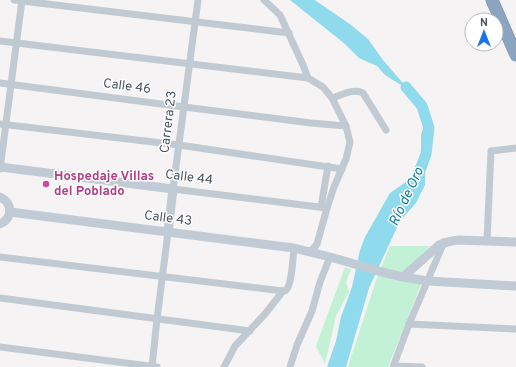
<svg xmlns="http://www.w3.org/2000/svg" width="516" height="367" font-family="Overpass,sans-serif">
	<rect width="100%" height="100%" fill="#f5f3f3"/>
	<g fill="#c3f1d5">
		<path d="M390 246H430L404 272 381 268Z"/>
		<path d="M345 267 351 269 346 282 349 292 336 316 325 364 316 346Z"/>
		<path d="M378 274 421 284 388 367H348Z"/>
	</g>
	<path fill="#90daee" d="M290 0H315L351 25 368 39 383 60 414 96 420 111 427 115 425 185 416 203 400 221 369 288 346 367H327L336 341 341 317 352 287 360 250 365 237 390 193 410 179 421 153V134L423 129V120L417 108 409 99 401 85 385 75 377 66 359 58 345 44Z"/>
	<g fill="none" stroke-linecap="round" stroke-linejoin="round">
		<path stroke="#90daee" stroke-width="11" d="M406 87 422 106 429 128 426 154 421 168"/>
		<defs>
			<path id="highway" d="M492 0 516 55"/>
		</defs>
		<use href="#highway" stroke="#7690ad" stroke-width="13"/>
		<g stroke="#c1cad2" stroke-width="7">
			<path d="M14 0 289 33"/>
			<path d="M198 0 173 189 327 208"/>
			<path d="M264 0 280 15 303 65 308 78 323 87 332 98 346 126 350 142 346 159 334 187 327 208 317 244 313 249 308 252"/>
			<path d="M0 41 308 78"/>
			<path d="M0 83 184 107 311 123 346 126"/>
			<path d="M332 98C342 95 353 88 363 93L386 130"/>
			<path d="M0 124 179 145 342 169"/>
			<path d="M0 169 22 0"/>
			<path d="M321 207 328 166"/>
			<path d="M487 241 491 151 516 148"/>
			<path d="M0 257 283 291"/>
			<path d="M0 298 250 331"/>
			<path d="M409 324 516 329"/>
			<path d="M0 347 157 367"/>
			<path d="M394 366 422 367"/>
			<path d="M152 367 157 319 168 232"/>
			<path d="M224 367 235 346 265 314 283 291C284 291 286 291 286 290 292 285 293 256 294 248"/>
			<path d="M290 367 297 345 312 311 320 282 330 257"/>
			<path d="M393 367 409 324 444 242"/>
		</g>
		<g stroke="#c1cbd6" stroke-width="9">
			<path d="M0 167 173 189 168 232"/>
			<path d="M0 197C13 203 13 218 0 224"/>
			<path d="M10 212 294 248 330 257 382 272 403 277 428 281 516 286"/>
			<path d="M403 277 439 245C445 242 451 241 459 240L516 242"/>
		</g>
		<use href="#highway" stroke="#8ba5c1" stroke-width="12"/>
	</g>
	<circle fill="#d1479c" stroke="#fff" stroke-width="1.5" cx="46" cy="184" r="4"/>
	<g text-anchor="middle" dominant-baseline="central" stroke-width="3" stroke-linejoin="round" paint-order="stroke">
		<g font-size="13" fill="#4a5661" stroke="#fff">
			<text transform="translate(127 87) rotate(7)">Calle 46</text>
			<text transform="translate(169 122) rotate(-83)">Carrera 23</text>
			<text transform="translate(189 178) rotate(7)">Calle 44</text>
			<text transform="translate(168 219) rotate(7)">Calle 43</text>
		</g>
		<g font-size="13" font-weight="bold" fill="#b23c85" stroke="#fff" text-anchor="start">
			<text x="54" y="177">Hospedaje Villas<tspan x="54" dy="15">del Poblado</tspan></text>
		</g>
		<g font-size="14" font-style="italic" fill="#0c7c9b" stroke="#fff">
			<text transform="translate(407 197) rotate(-65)">Río de Oro</text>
		</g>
	</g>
	<g transform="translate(484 32)"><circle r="19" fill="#ffffff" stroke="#b7bbc0"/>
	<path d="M0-3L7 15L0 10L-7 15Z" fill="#1a73e8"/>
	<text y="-6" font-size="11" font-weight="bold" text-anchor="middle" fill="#4a5661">N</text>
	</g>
</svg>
